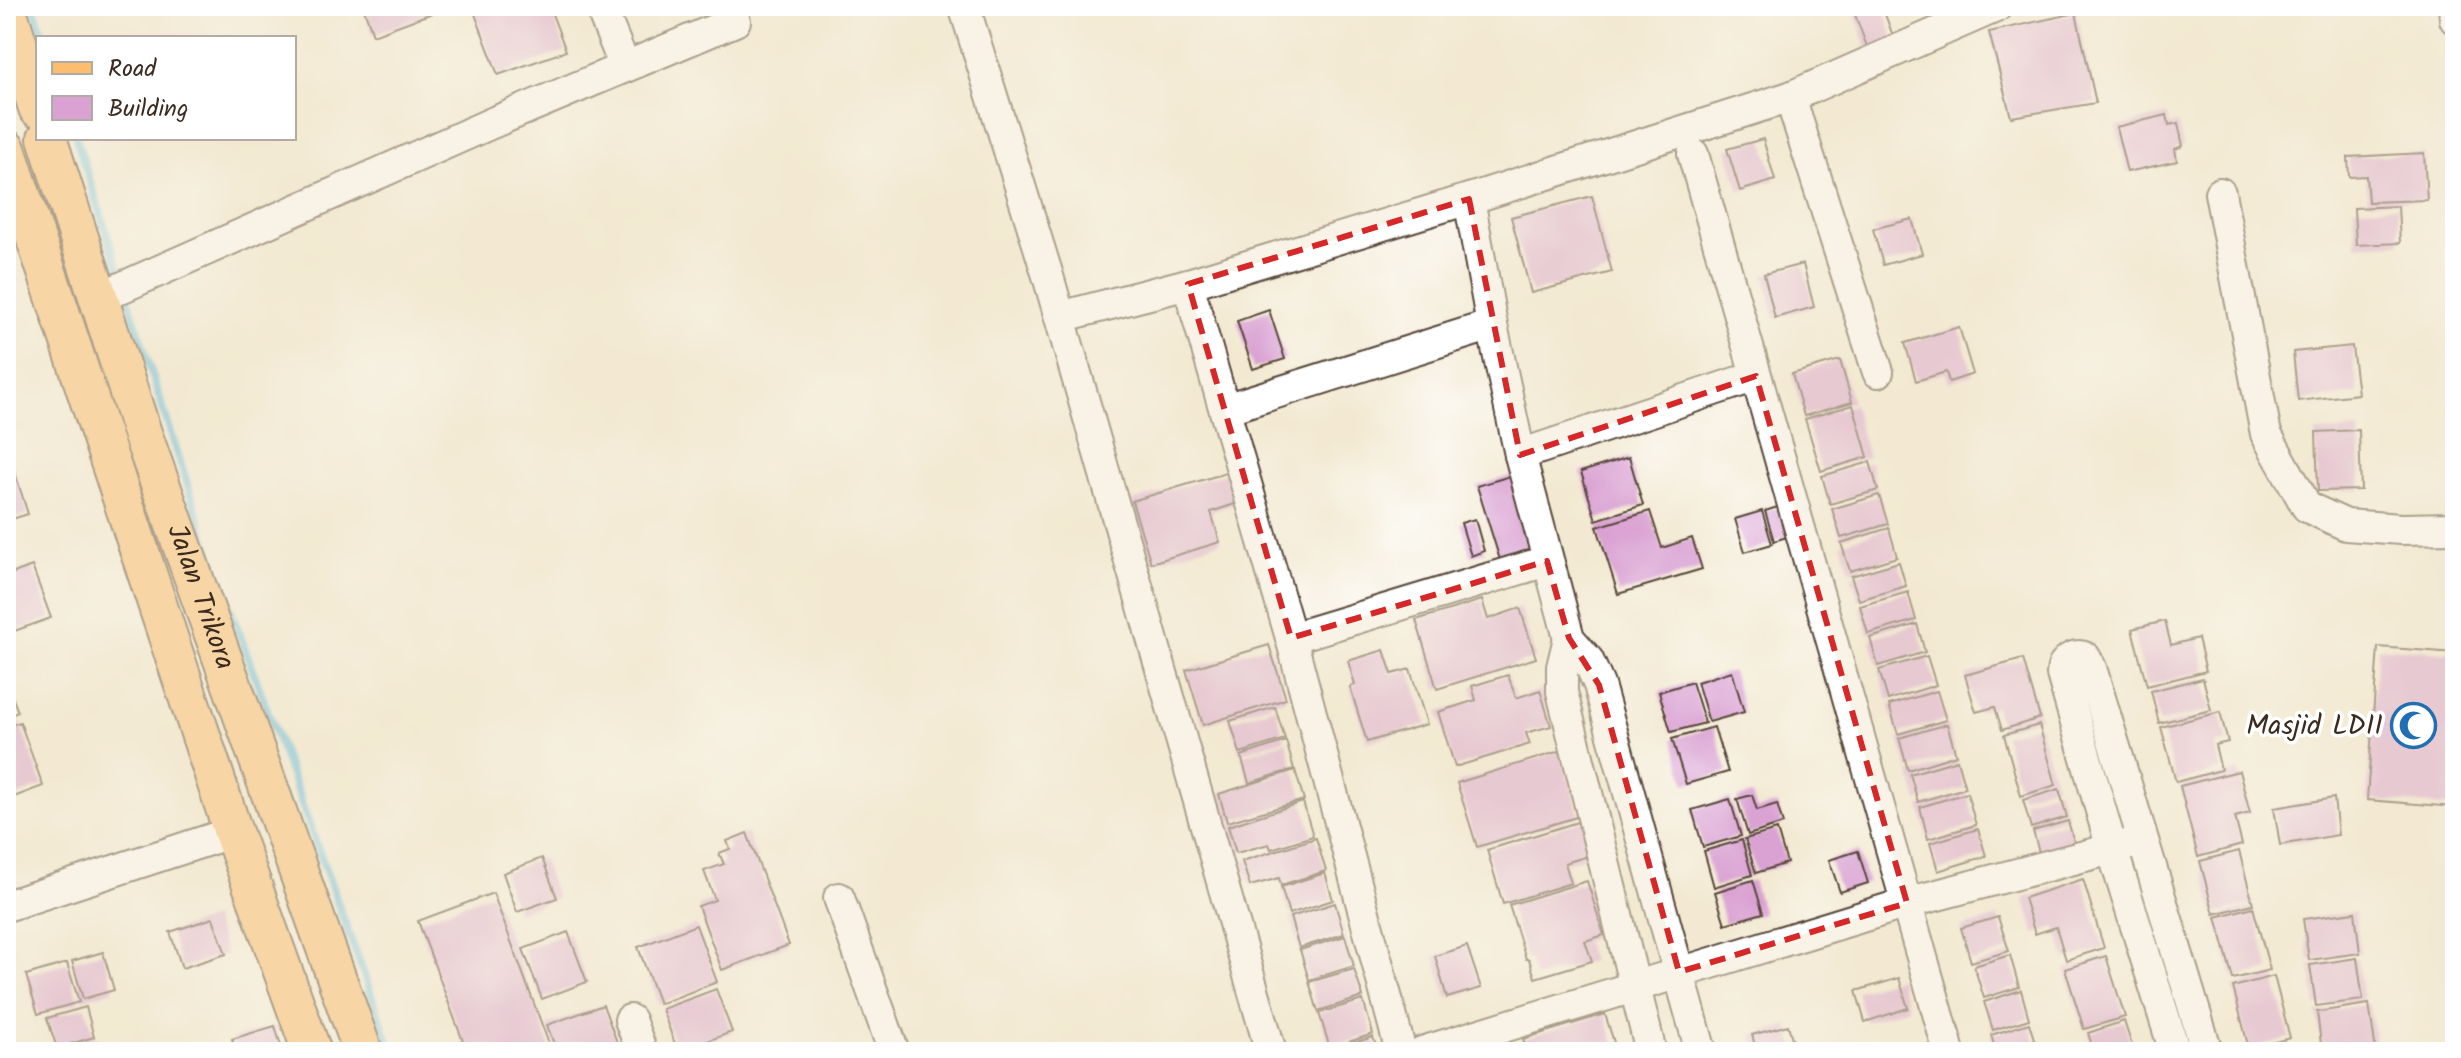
<svg xmlns="http://www.w3.org/2000/svg" width="2461" height="1058" font-family="Kalam,sans-serif">
	<rect width="100%" height="100%" fill="#fff"/>
	<filter id="ink" filterUnits="userSpaceOnUse"><feTurbulence type="fractalNoise" baseFrequency=".0125" numOctaves="2"/><feDisplacementMap in="SourceGraphic" scale="16" xChannelSelector="R" yChannelSelector="G"/><feConvolveMatrix kernelMatrix="1 2 1 2 8 2 1 2 1" color-interpolation-filters="sRGB"/></filter>
	<filter id="wash" filterUnits="userSpaceOnUse"><feTurbulence type="fractalNoise" baseFrequency=".006" numOctaves="4" result="noise"/><feDisplacementMap in="SourceGraphic" scale="32" xChannelSelector="R" yChannelSelector="G"/><feGaussianBlur stdDeviation="1.8" result="paint"/><feColorMatrix in="noise" values="0 0 0 0 0 0 0 0 0 0 0 0 0 0 0 0 0 1.4 0 .05"/><feComposite in="paint" operator="in"/></filter>
	<g filter="url(#wash)">
		<rect width="100%" height="100%" fill="#f3e9d2"/>
		<g fill="none" stroke-linecap="round" stroke-linejoin="round">
			<g stroke="#64bde1" stroke-width="8">
				<path d="M33 6 44 38"/>
				<path d="M76 138 206 542 392 1052"/>
			</g>
		</g>
		<g id="blocks">
			<g fill="#daa2d3">
				<path d="M363 6H451L373 35Z"/>
				<path d="M472 6H549L566 51 498 75Z"/>
				<path d="M1856 6H1882L1897 47 1871 57 1852 7Z"/>
				<path d="M2076 13 2096 103 2011 117 1989 32Z"/>
				<path d="M2167 115 2169 125 2178 123 2183 146 2175 149 2177 161 2127 172 2116 127Z"/>
				<path d="M1763 139 1775 180 1740 191 1727 149Z"/>
				<path d="M2424 153 2427 200 2368 202 2366 176 2349 177 2348 157Z"/>
				<path d="M1592 196 1612 272 1531 293 1511 217Z"/>
				<path d="M2398 206 2400 243 2356 245 2354 208Z"/>
				<path d="M1912 219 1922 254 1883 265 1873 229Z"/>
				<path d="M1803 264 1814 307 1775 318 1764 274Z"/>
				<path d="M1269 310 1285 359 1253 369 1237 321Z"/>
				<path d="M1959 327 1973 374 1949 382 1946 372 1916 381 1905 343Z"/>
				<path d="M2352 346 2358 394 2298 401 2293 352Z"/>
				<path d="M1840 360 1852 402 1804 416 1792 374Z"/>
				<path d="M1853 405 1868 457 1821 471 1805 419Z"/>
				<path d="M2359 430 2361 490 2318 491 2316 432Z"/>
				<path d="M10 457 28 514 6 521V458Z"/>
				<path d="M1629 457 1643 505 1596 520 1581 472Z"/>
				<path d="M1870 462 1878 490 1830 504 1822 476Z"/>
				<path d="M1229 472 1238 503 1211 512 1220 542 1151 563 1132 501Z"/>
				<path d="M1517 474 1540 551 1501 563 1477 486Z"/>
				<path d="M1879 495 1888 524 1841 538 1832 509Z"/>
				<path d="M1784 505 1793 535 1774 541 1765 511Z"/>
				<path d="M1650 511 1662 548 1692 538 1702 569 1618 594 1597 527Z"/>
				<path d="M1762 511 1772 544 1745 552 1735 519Z"/>
				<path d="M1475 519 1484 551 1471 556 1461 523Z"/>
				<path d="M1889 528 1897 557 1850 571 1841 543Z"/>
				<path d="M1899 562 1906 586 1859 600 1851 576Z"/>
				<path d="M32 566 51 618 6 634V576Z"/>
				<path d="M1908 592 1916 620 1868 634 1860 606Z"/>
				<path d="M1482 600 1488 619 1520 608 1536 658 1437 689 1416 620Z"/>
				<path d="M2165 621 2171 645 2198 638 2206 671 2147 686 2132 629Z"/>
				<path d="M1917 624 1925 652 1878 666 1870 638Z"/>
				<path d="M1269 645 1286 699 1203 725 1186 670Z"/>
				<path d="M2378 647 2455 653V807L2367 800Z"/>
				<path d="M1384 650 1392 674 1410 669 1427 724 1367 742 1350 687 1355 685 1348 661Z"/>
				<path d="M1927 656 1936 685 1888 700 1879 670Z"/>
				<path d="M2023 659 2040 718 2002 730 1995 707 1976 712 1965 675Z"/>
				<path d="M1732 671 1744 712 1709 722 1697 682Z"/>
				<path d="M1508 675 1516 698 1540 690 1551 726 1526 733 1530 744 1455 767 1438 712 1476 700 1472 686Z"/>
				<path d="M2203 678 2211 710 2159 723 2151 691Z"/>
				<path d="M6 680 18 712 6 717Z"/>
				<path d="M1692 682 1705 723 1671 732 1659 692Z"/>
				<path d="M1937 691 1946 720 1898 734 1889 705Z"/>
				<path d="M1275 707 1285 739 1240 753 1230 721Z"/>
				<path d="M2220 712 2228 742 2215 745 2221 770 2176 782 2161 727Z"/>
				<path d="M20 722 43 786 6 800V727Z"/>
				<path d="M1947 724 1956 755 1908 770 1899 738Z"/>
				<path d="M2039 725 2056 785 2021 796 2004 735Z"/>
				<path d="M1714 727 1728 772 1686 784 1672 739Z"/>
				<path d="M1286 741 1294 769 1249 783 1241 756Z"/>
				<path d="M1560 751 1580 816 1477 847 1457 783Z"/>
				<path d="M1957 760 1965 788 1918 802 1910 774Z"/>
				<path d="M1295 770 1304 800 1227 822 1219 794Z"/>
				<path d="M2239 771 2250 813 2235 817 2242 845 2198 857 2180 786Z"/>
				<path d="M2059 789 2067 817 2031 828 2023 800Z"/>
				<path d="M1967 793 1976 825 1928 839 1920 807Z"/>
				<path d="M1752 795 1757 810 1777 804 1783 824 1748 835 1737 799Z"/>
				<path d="M2334 798 2338 835 2280 845 2274 808Z"/>
				<path d="M1730 799 1741 836 1703 847 1692 810Z"/>
				<path d="M1303 802 1313 836 1271 849 1269 844 1236 853 1228 826Z"/>
				<path d="M1584 820 1595 854 1565 863 1571 883 1503 904 1487 850Z"/>
				<path d="M2068 821 2075 845 2040 856 2033 831Z"/>
				<path d="M1978 829 1986 856 1938 871 1930 843Z"/>
				<path d="M1777 830 1787 863 1756 873 1745 839Z"/>
				<path d="M747 833 789 945 722 970 698 906 715 900 704 871 724 864 719 853 730 849 727 841Z"/>
				<path d="M1316 838 1326 871 1281 885 1279 878 1250 886 1242 861Z"/>
				<path d="M1742 840 1752 875 1714 887 1704 851Z"/>
				<path d="M1858 851 1868 883 1840 892 1829 860Z"/>
				<path d="M2239 851 2253 904 2214 914 2200 861Z"/>
				<path d="M542 858 557 898 517 912 503 873Z"/>
				<path d="M1325 873 1333 900 1289 914 1281 887Z"/>
				<path d="M2083 879 2104 948 2066 960 2056 927 2035 934 2024 898Z"/>
				<path d="M1753 880 1763 913 1725 924 1715 892Z"/>
				<path d="M1587 881 1604 935 1585 941 1592 961 1535 978 1529 959H1526L1509 905Z"/>
				<path d="M493 893 552 1052H467L418 921Z"/>
				<path d="M1335 903 1344 934 1299 948 1290 917Z"/>
				<path d="M2253 907 2270 970 2233 979 2216 917Z"/>
				<path d="M2355 912 2360 953 2309 960 2303 919Z"/>
				<path d="M1998 917 2009 951 1971 962 1961 928Z"/>
				<path d="M213 918 226 954 182 968 170 932Z"/>
				<path d="M696 925 717 982 659 1004 638 947Z"/>
				<path d="M568 932 587 982 542 999 523 949Z"/>
				<path d="M1345 936 1354 966 1309 980 1300 950Z"/>
				<path d="M1467 946 1481 988 1447 998 1435 956Z"/>
				<path d="M103 952 114 990 83 999 72 961Z"/>
				<path d="M2010 955 2019 987 1984 998 1974 966Z"/>
				<path d="M2106 956 2125 1017 2084 1029 2065 969Z"/>
				<path d="M2357 958 2363 1000 2316 1006 2310 965Z"/>
				<path d="M67 963 79 1002 38 1014 26 975Z"/>
				<path d="M1354 969 1363 997 1318 1011 1309 982Z"/>
				<path d="M2274 976 2290 1038 2249 1049 2233 987Z"/>
				<path d="M1899 978 1908 1008 1865 1022 1856 991Z"/>
				<path d="M716 989 732 1032 678 1052 662 1009Z"/>
				<path d="M2021 990 2029 1019 1993 1030 1984 1002Z"/>
				<path d="M1363 1000 1373 1034 1330 1048 1319 1013Z"/>
				<path d="M2369 1004 2376 1051 2322 1052 2317 1012Z"/>
				<path d="M603 1005 618 1045 599 1052H557L547 1025Z"/>
				<path d="M86 1007 94 1037 57 1048 47 1018Z"/>
				<path d="M1605 1014 1617 1052H1527L1523 1039Z"/>
				<path d="M2124 1021 2134 1052H2094L2088 1033Z"/>
				<path d="M2029 1023 2038 1052H1996L1991 1035Z"/>
				<path d="M1788 1025 1796 1052H1757L1752 1035Z"/>
				<path d="M275 1026 282 1049 272 1052H236L232 1039Z"/>
				<path d="M1373 1037 1378 1052H1327V1051Z"/>
				<path d="M98 1041 101 1052H65V1051Z"/>
				<path d="M2288 1044 2290 1052H2261V1051Z"/>
			</g>
		</g>
	</g>
	<g filter="url(#ink)">
		<use href="#blocks" fill-opacity="0" stroke="#574739" stroke-width="2"/>
		<g fill="none" stroke-linecap="round" stroke-linejoin="round">
			<defs>
				<g id="minor">
					<path d="M600 6 625 67"/>
					<path d="M964 6 1048 276 1271 1052"/>
					<path d="M2454 6 2455 19"/>
					<path d="M1790 97 1878 372"/>
					<path d="M1693 154 1949 1052"/>
					<path d="M2220 193 2266 434 2307 507 2346 525 2401 529 2455 528"/>
					<path d="M1469 199 1492 325"/>
					<path d="M1188 284 1291 638 1401 1052"/>
					<path d="M98 298 492 123 735 21"/>
					<path d="M1060 317 1188 284 1469 199 1790 97 1998 6"/>
					<path d="M1225 409 1492 325 1520 455 1569 638 1588 660 1599 685 1701 1052"/>
					<path d="M1520 455 1756 376"/>
					<path d="M1291 638 1547 561"/>
					<path d="M1569 638 1562 667V692L1651 1052"/>
					<path d="M839 898 894 1052"/>
					<path d="M6 906 233 832"/>
					<path d="M630 1020 642 1052"/>
					<path d="M1422 1052 1907 903 2130 844"/>
					<path d="M2175 1052 2112 849 2062 674C2062 661 2074 652 2086 658L2091 668 2207 1052"/>
				</g>
				<g id="major">
					<path d="M6 7 38 108"/>
					<path id="s1" d="M47 138 142 433 363 1052"/>
					<path d="M6 149 233 832 312 1052"/>
				</g>
			</defs>
			<use href="#minor" stroke="#574739" stroke-width="34"/>
			<use href="#major" stroke="#574739" stroke-width="42"/>
			<use href="#minor" stroke="#fff" stroke-width="30"/>
			<use href="#major" stroke="#fcbd6f" stroke-width="38"/>
		</g>
	</g>
	<path d="M0 0H2461V1058H0ZM1469 199 1520 455 1756 376 1907 903 1679 972 1599 685 1569 638 1547 561 1291 638 1188 284Z" fill="#f3e9d2" fill-opacity=".55" fill-rule="evenodd"/>
	<path fill="none" stroke="#d62828" stroke-width="6" stroke-dasharray="16 10" stroke-linejoin="round" d="M1469 199 1520 455 1756 376 1907 903 1679 972 1599 685 1569 638 1547 561 1291 638 1188 284Z"/>
	<defs>
		<symbol id="mosque-ring" viewBox="-11 -11 22 22"><circle r="9.5" fill="#fff" stroke="#1f6fb2" stroke-width="1.5"/><path d="M3.5-4.9A6 6 0 1 0 3.5 4.9A5 5 0 1 1 3.5-4.9Z" fill="#1f6fb2"/></symbol>
	</defs>
	<g fill-rule="evenodd">
		<use href="#mosque-ring" x="2388" y="700" width="51" height="51"/>
	</g>
	<g text-anchor="middle" dominant-baseline="central" stroke-width="7" stroke-linejoin="round" paint-order="stroke">
		<g font-size="28" fill="#3b2a1e" stroke="#fff">
			<text stroke="none"><textPath href="#s1" startOffset="484">Jalan Trikora</textPath></text>
		</g>
		<g font-size="28" fill="#3b2a1e" stroke="#fff" text-anchor="end">
			<text x="2383" y="726">Masjid LDII</text>
		</g>
	</g>
	<rect width="2461" height="1058" fill="none" stroke="#fff" stroke-width="32"/>
	<rect x="36" y="36" width="260" height="104" fill="#ffffff" stroke="#b1aaa5" stroke-width="2"/>
	<rect x="52" y="62" width="40" height="12" fill="#fcbd6f" stroke="#b1aaa5" stroke-width="2"/>
	<text x="108" y="76" font-size="24" fill="#3b2a1e">Road</text>
	<rect x="52" y="96" width="40" height="24" fill="#daa2d3" stroke="#b1aaa5" stroke-width="2"/>
	<text x="108" y="116" font-size="24" fill="#3b2a1e">Building</text>
</svg>
